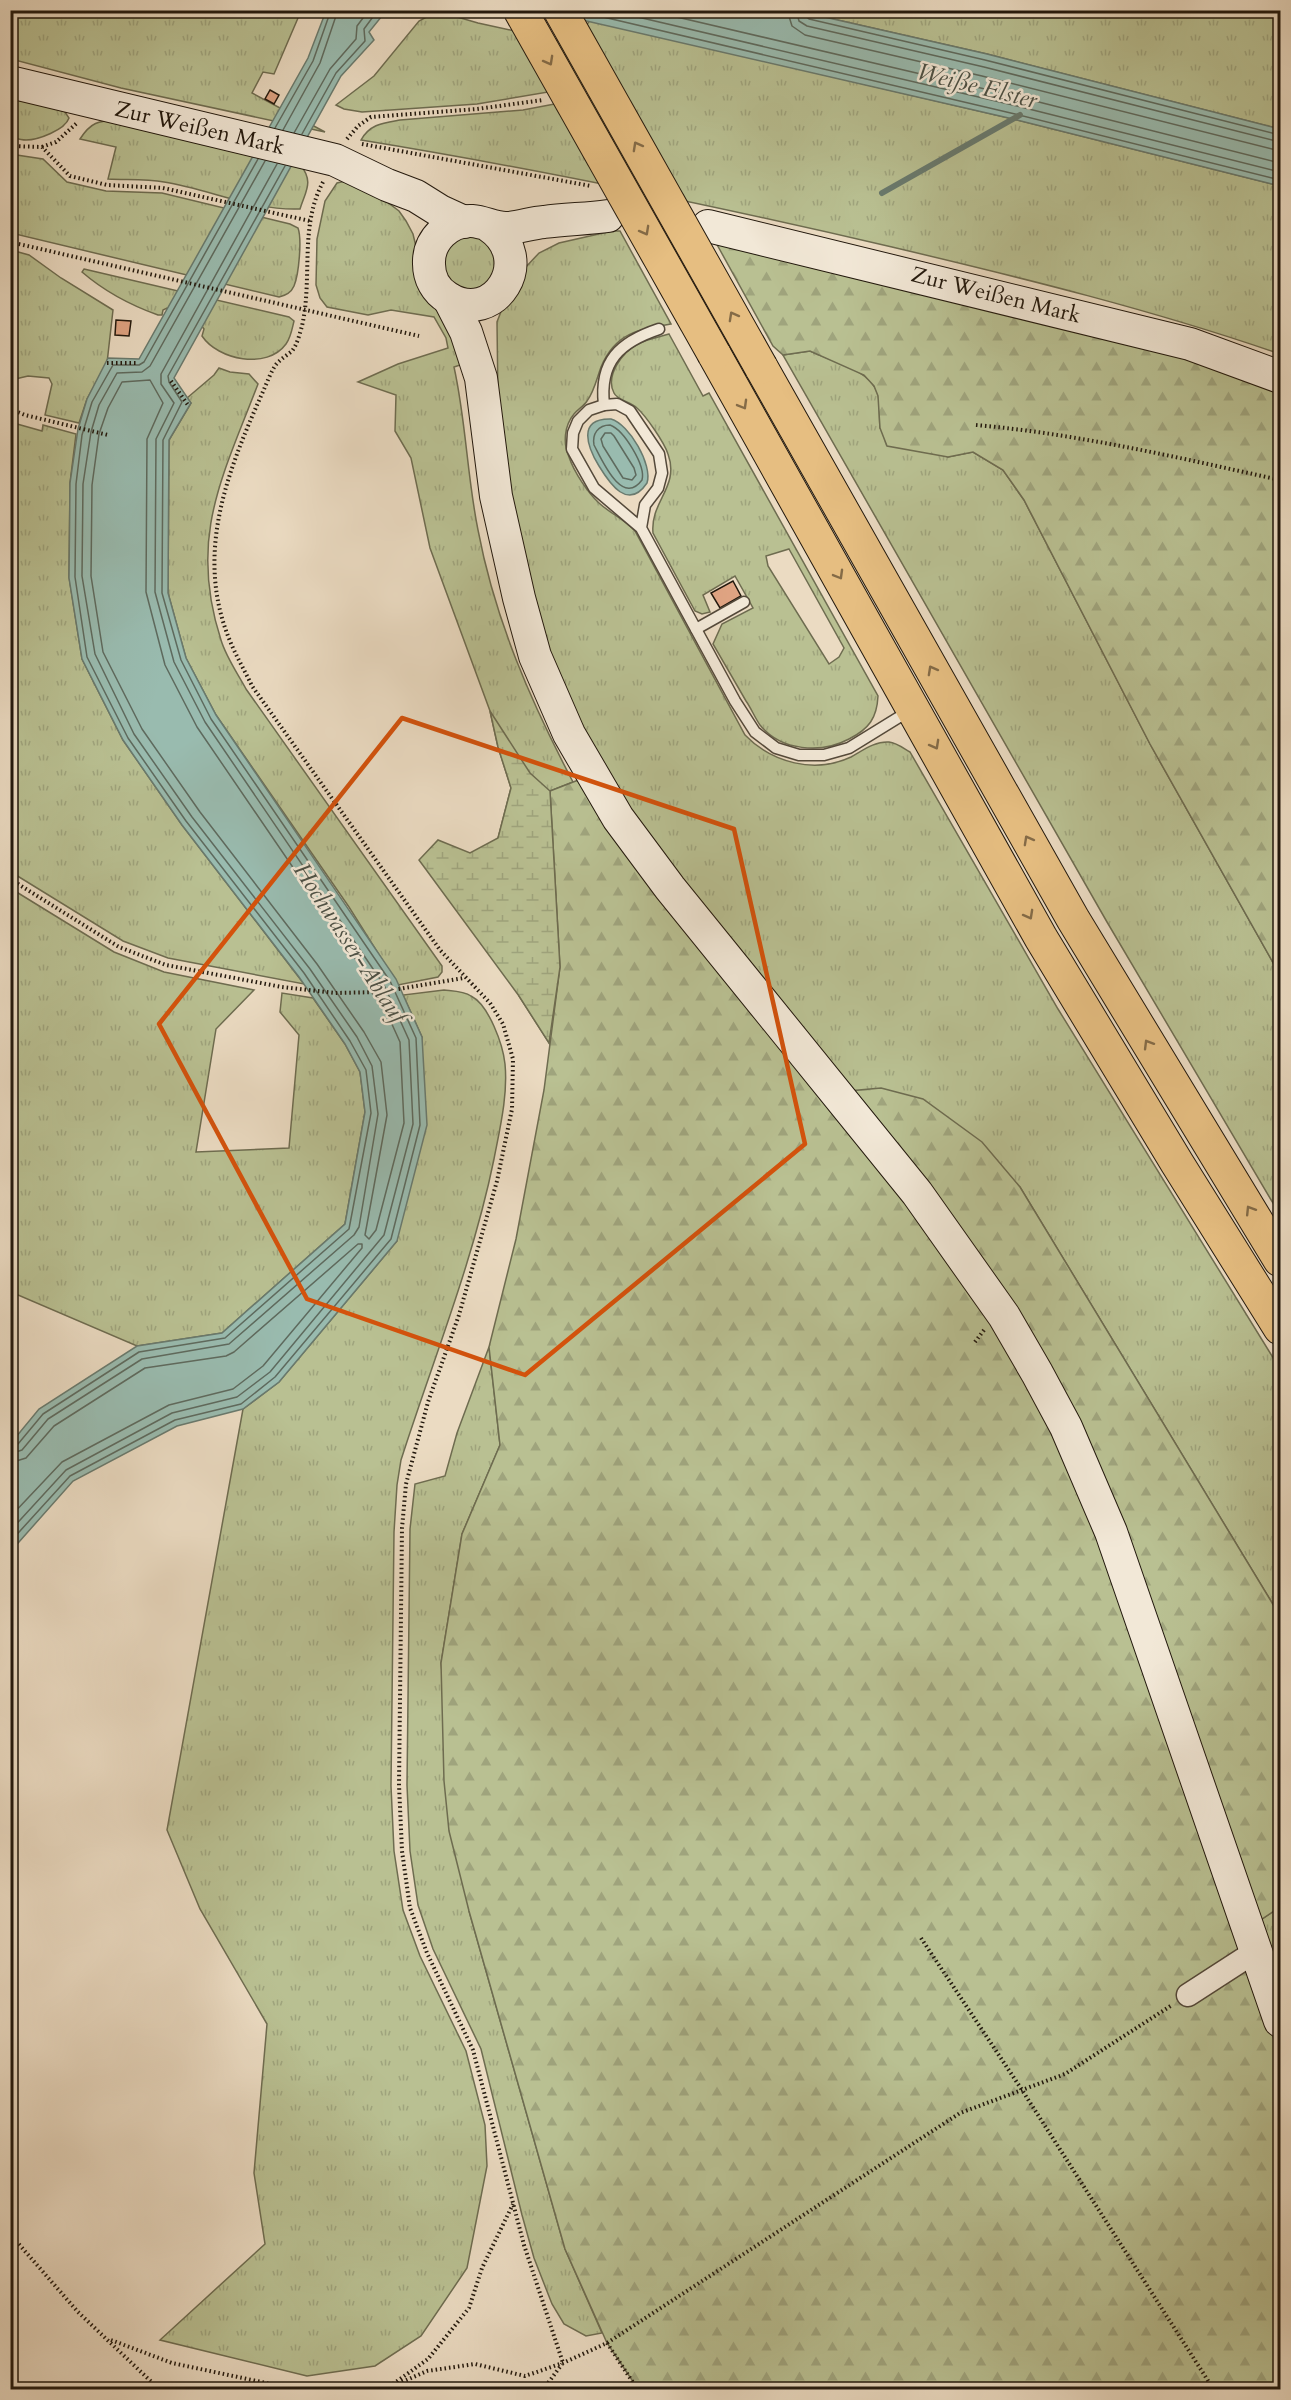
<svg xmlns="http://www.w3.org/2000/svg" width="1291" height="2400" font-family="Cardo,serif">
	<defs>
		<pattern id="grass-tufts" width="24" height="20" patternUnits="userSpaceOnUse" patternTransform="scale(1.5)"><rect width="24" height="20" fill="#b9c092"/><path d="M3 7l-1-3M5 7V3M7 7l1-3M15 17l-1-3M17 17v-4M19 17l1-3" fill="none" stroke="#9fa47d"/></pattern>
		<pattern id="forest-firs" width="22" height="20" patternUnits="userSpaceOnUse" patternTransform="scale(1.5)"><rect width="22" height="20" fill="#b9c092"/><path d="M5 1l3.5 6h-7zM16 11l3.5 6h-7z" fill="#9fa47d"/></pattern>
		<pattern id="wetland-marsh" width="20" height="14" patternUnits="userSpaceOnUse" patternTransform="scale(1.5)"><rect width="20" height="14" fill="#b9c092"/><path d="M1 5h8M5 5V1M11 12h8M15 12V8" fill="none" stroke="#9fa47d"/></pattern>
	</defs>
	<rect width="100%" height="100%" fill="#ebdbc2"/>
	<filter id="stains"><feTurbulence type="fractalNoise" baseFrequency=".00333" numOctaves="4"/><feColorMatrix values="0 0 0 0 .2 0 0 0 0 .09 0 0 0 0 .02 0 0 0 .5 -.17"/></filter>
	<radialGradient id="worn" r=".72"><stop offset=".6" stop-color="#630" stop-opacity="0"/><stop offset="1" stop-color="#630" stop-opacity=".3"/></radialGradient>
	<g fill="url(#grass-tufts)" stroke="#6e6c50" stroke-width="1.5" fill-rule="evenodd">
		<path d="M10 11H301L274 74 263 72 252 93 325 132 121 88 11 59Z"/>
		<path d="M798 11H1280V129L987 54Z"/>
		<path d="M432 14H447L478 23 574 44 590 20 1013 119 1280 186V354C1153 310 1023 278 892 247 716 206 539 169 361 140 370 124 383 123 400 120L523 110 618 92 613 81 477 104 362 112 344 109 336 105 374 76 419 21Z"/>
		<path d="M10 92 63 109 69 118C65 130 38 140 26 140 21 140 15 138 11 137Z"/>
		<path d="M117 120 300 164C314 182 306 190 300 209 254 211 209 189 164 182 146 179 127 180 108 179L116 147 80 139C91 122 98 121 117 120Z"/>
		<path d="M10 154 43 159 67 182 106 191 162 193 290 224 298 228C302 239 299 274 294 286 291 293 286 295 279 297L11 233Z"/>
		<path d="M350 180 383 199 399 211 406 221 413 234 417 251 445 310 463 364 454 367C466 421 467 476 478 530 495 620 531 702 573 782L550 791 549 1043 519 996 498 838 511 788 498 747 490 711 430 548 411 458 395 431 396 395 358 382 398 364 448 348 446 338 434 317 391 310 368 315 327 307 320 298 316 285 317 239 325 201 337 183Z"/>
		<path d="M466 231 495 242 500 274 475 294 445 282 441 250Z"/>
		<path d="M612 231H620L671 324C639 329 615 333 601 367 597 378 594 392 587 401 584 406 578 409 574 414 564 426 563 443 569 457 574 472 588 493 599 503 611 514 624 519 635 531L745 735C772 763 815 774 851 757 862 751 875 741 889 742 897 743 903 748 910 752L1058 1009 1280 1369V1616L1020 1187 849 1091 627 813 563 695 513 534 498 402 497 322 502 309 525 268 539 253 559 243Z"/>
		<path d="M11 250 29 255 61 278 113 310 107 363 87 399 79 423 45 415 52 384 49 378 28 376 11 380Z"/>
		<path d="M84 269 289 317 294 321C292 329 291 337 286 344 267 370 218 360 202 336L204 329 201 325 167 308 163 310 162 315H158C130 305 104 291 82 272Z"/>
		<path d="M669 334 703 396 709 393 878 696C877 718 869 729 849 739 821 754 781 751 760 725 755 718 751 708 746 701 735 682 724 663 713 644L722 624 753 608 735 576 703 595 710 612 702 614 695 611 653 533C650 501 680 487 668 454 664 442 646 416 637 408 631 402 617 400 614 393 605 376 622 352 638 344 647 339 659 337 669 334ZM789 549 844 648 839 657 829 664 768 566 766 556Z"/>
		<path d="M810 351C831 361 870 369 878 394 880 404 879 417 880 428L948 457 973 452 1003 470 1024 500 1150 744 1280 975V1215L1107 922 783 355Z"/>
		<path d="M219 368 230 372 249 374 258 384C222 478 188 538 221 640 226 657 238 674 246 689L442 966V972L438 977 398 985 349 907 216 715 186 658 168 593 169 440 191 403 187 398 214 375Z"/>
		<path d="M10 422 42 431 43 425 76 434 70 483 69 577 82 659 123 740 182 825 304 984 168 958 123 941 11 872Z"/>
		<path d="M10 888 114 952 164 972 254 990 216 1029 196 1152 289 1148 299 1035 280 1012 282 993 313 998 345 1044 360 1072 365 1112 345 1224 222 1333 137 1346 11 1292Z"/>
		<path d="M444 990C453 991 464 991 471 996 489 1005 503 1045 505 1064 508 1095 500 1128 494 1159 473 1262 433 1360 401 1460L397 1485 394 1532 391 1786 394 1851 403 1910 420 1956 466 2051 485 2125 487 2166 467 2268 421 2336 375 2366 307 2376 160 2340 265 2244 254 2173 267 2024 200 1909 167 1830 243 1409 279 1382 397 1241 422 1037 403 995Z"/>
		<path d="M489 1347 500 1445 462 1534 441 1663 469 1911 565 2249 602 2333 586 2336 564 2324 552 2304 534 2258 522 2215 481 2049 433 1949 418 1905 410 1851 407 1785 410 1529 415 1484 445 1476 457 1433Z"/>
		<path d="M1280 1907V1953L1272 1959 1259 1921Z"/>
	</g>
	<g fill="url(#forest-firs)" stroke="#6e6c50" stroke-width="1.5">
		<path d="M715 241 1182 355 1280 388V975L1150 744 1024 500 1003 470 973 452 948 457 887 446 880 428 878 396 874 386 864 375 810 351 783 355 773 346Z"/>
		<path d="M581 779 910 1201 1029 1381 1101 1537 1280 2057V2389H638L607 2343 565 2249 469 1911 449 1831 444 1781 441 1663 462 1534 500 1445 489 1347 516 1239 544 1090 560 967 550 791Z"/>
		<path d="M881 1088 923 1099 982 1142 1020 1187 1280 1616V1907L1259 1921 1121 1526 849 1091Z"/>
	</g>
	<path fill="url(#wetland-marsh)" stroke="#6e6c50" stroke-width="1.5" d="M490 711 530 773 550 791 560 967 549 1043 519 996 419 860 438 840 470 853 498 838 511 788 498 747Z"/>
	<g fill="#99bbaf" stroke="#697a6e" stroke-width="1.5">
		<path d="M326 11H386L369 32 374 40 341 76 174 378 191 403 169 440 168 593 186 658 216 715 396 979 422 1037 427 1125 397 1241 279 1382 243 1409 177 1426 73 1481 11 1551V1443L39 1409 137 1346 222 1333 345 1224 365 1112 360 1072 345 1044 299 977 182 825 123 740 82 659 69 578 70 483 78 429 87 399 108 358 139 359 308 58Z"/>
		<path d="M543 11H798L987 54 1280 129V186L1013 119Z"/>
		<path d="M611 419C629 424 653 465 647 483 628 511 610 484 599 466 588 448 576 418 611 419Z"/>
	</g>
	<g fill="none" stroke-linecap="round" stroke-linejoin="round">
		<g stroke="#5e6a5e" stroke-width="1.5">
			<path d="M608 10 1017 106 1280 172"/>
			<path d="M647 10 1019 97 1280 163"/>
			<path d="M787 10 792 26 805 35 982 76 1280 151"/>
			<path d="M796 10 799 21 807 26 984 67 1280 142"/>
			<path d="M804 10 805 16 809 19 985 60 1280 135"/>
			<path d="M582 12 1015 114 1280 180"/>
			<path d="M275 128 313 61 331 10"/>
			<path d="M283 130 320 63 338 10"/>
			<path d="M294 133 330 69 356 39 357 26 369 10"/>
			<path d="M302 134 336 73 365 41 364 29 378 10"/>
			<path d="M150 380 163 403 147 439 146 592 165 665 197 727 376 989 400 1042 404 1123 376 1230 369 1239 365 1235 387 1115 381 1062 364 1032 317 964 200 812 142 729 103 652 91 576 92 485 99 434 108 408 122 382Z"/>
			<path d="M610 425C624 430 646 466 642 480 622 507 602 460 594 445 592 434 598 425 610 425Z"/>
			<path d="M605 433H611L614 436 634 468 636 475 632 480 623 478 603 446 601 439Z"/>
			<path d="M10 1446 18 1444 43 1414 139 1352 225 1338 349 1229 371 1113 366 1070 350 1041 304 973 186 821 128 738 87 657 75 577 76 484 82 435 92 402 113 365H139L144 362 258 159"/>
			<path d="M10 1454 22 1450 48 1419 142 1359 229 1344 354 1235 359 1227 378 1114 372 1066 357 1037 310 969 192 817 134 734 95 654 82 576 83 484 91 432 99 405 117 373 142 372 150 366 265 161"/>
			<path d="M10 1463 26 1458 54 1426 145 1368 226 1356 234 1352 358 1244H362V1248L263 1366 233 1389 169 1405 62 1462 10 1517"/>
			<path d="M10 1531 66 1470 172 1413 237 1397 270 1372 384 1235 413 1124 409 1040 384 985 205 722 174 662 155 592 156 439 174 403 161 384V374L277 164"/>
			<path d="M10 1542 70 1476 175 1420 241 1404 275 1377 391 1239 420 1125 416 1038 390 981 211 719 181 660 162 593 163 440 182 402 169 382 168 376 285 166"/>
		</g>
		<path stroke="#697a6e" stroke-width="6" d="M882 193 1020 115"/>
	</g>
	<g fill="#e0a483" stroke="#22180d" stroke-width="1.5">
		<path d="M270 90 279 95 274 104 265 99Z"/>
		<path d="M116 320 131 321 129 336 115 335Z"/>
		<path d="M733 581 741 596 720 608 711 593Z"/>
	</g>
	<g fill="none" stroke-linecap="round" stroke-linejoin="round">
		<defs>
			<g id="service">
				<path d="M604 405C599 361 620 342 659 329"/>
				<path d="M641 528 594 488 572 449 573 433 578 421 589 410 604 405 617 404 630 411 659 454 662 473 658 488 645 505 641 528 735 701 755 732 776 748 799 755H824L849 748 909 711"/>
				<path d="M696 629 744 602"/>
			</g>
			<path id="minor" d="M1188 1995 1256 1951"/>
			<g id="secondary">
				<path d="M10 82 335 160 387 185 416 196 440 211 464 222"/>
				<path d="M489 226C538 259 494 327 448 298 436 291 429 278 429 264 428 240 449 220 472 221 485 222 496 229 508 228 520 227 532 223 544 222 566 219 587 219 608 216"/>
				<path d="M708 226 1190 344 1280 377"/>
				<path d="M449 299 466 332 481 378 496 496 519 598 535 656 569 734 618 818 670 888 917 1193 1004 1316 1037 1373 1066 1427 1111 1532 1280 2021"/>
			</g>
			<g id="motorway">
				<path d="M714 354 1041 938 1177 1163 1280 1328"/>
				<path d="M761 367 1073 919 1280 1260"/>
			</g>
		</defs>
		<use href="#service" stroke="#54493a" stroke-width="13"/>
		<use href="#minor" stroke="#54493a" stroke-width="25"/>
		<use href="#secondary" stroke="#22180d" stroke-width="34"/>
		<use href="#motorway" stroke="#22180d" stroke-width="35"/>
		<g stroke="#22180d" stroke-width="4" stroke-dasharray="1.5 3" stroke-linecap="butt">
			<path d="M347 139 358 126 371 117 477 109 543 100"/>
			<path d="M362 144 591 186"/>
			<path d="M10 146 42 147 70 176 107 185 163 188 310 221"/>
			<path d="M42 147 56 142 77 123"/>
			<path d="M323 182C299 227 313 278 302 326 300 333 297 345 292 351 286 356 279 360 275 366 271 372 268 380 265 387 229 468 193 552 230 641 236 656 245 671 252 686L440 950 490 1003 503 1024 513 1059 512 1109 497 1181 459 1315 428 1402 406 1484 402 1528 399 1785 402 1851 410 1908 427 1953 473 2050 524 2245 563 2363"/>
			<path d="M10 242 419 336"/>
			<path d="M107 363H138"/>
			<path d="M171 381 188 405"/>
			<path d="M10 409 25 415 108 435"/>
			<path d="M976 425C1079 434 1180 458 1280 480"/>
			<path d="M10 879 119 947 166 965 282 987 335 993 381 992 464 978"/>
			<path d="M975 1342 984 1330"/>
			<path d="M1278 1600 1280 1604"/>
			<path d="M921 1938 1022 2090 1214 2390"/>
			<path d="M10 2234 78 2312 160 2390"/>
			<path d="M111 2340 172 2363 299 2390"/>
			<path d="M607 2343 638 2390"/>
			<path d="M393 2384 428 2359 469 2308 482 2268 513 2204"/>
			<path d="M363 2390 386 2389 427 2371 475 2364 525 2376 563 2363 607 2343 960 2113 1065 2074 1172 2005"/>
			<path d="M543 2390 562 2364"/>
		</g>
		<use href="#service" stroke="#f2e8d7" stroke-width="10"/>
		<use href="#minor" stroke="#f2e8d7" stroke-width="22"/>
		<use href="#secondary" stroke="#f2e8d7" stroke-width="32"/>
		<use href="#motorway" stroke="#e6be81" stroke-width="33"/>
		<defs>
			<g id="motorway-bridge">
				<path d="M520 10 714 354"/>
				<path d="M560 10 761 367"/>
			</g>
		</defs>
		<use href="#motorway-bridge" stroke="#22180d" stroke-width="35" stroke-linecap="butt"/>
		<use href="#motorway-bridge" stroke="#e6be81" stroke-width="33"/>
	</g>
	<defs><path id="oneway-chevron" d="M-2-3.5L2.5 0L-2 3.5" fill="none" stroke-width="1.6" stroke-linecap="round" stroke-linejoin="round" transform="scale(1.5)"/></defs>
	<g stroke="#846b47">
		<use href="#oneway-chevron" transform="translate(549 61) rotate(61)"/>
		<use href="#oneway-chevron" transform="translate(637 146) rotate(-119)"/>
		<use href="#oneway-chevron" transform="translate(645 231) rotate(61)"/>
		<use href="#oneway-chevron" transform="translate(733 316) rotate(-119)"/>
		<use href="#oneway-chevron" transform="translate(743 405) rotate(60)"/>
		<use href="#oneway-chevron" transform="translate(839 575) rotate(60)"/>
		<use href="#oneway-chevron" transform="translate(932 670) rotate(-119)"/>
		<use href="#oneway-chevron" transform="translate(935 745) rotate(61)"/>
		<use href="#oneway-chevron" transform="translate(1028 840) rotate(-119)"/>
		<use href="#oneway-chevron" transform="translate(1029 915) rotate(61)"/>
		<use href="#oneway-chevron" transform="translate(1148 1044) rotate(-121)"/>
		<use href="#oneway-chevron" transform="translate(1250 1210) rotate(-122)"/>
	</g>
	<path fill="none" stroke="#d4520c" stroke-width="4.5" stroke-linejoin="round" d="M402 718 734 829 805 1144 525 1375 307 1299 159 1024Z"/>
	<g text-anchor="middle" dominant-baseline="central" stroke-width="5" stroke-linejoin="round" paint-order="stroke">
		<g font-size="22" fill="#22180d" stroke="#f2e8d7">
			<text transform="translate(200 128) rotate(13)">Zur Weißen Mark</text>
			<text transform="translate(996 295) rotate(14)">Zur Weißen Mark</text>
		</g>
		<g font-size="24" font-style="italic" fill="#4c5146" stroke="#f2e8d7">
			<text transform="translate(977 86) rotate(14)">Weiße Elster</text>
			<text transform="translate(350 943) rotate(57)">Hochwasser-Ablauf</text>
		</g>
	</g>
	<rect width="1291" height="2400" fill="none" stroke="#ebdbc2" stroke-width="36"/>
	<rect x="12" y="12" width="1267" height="2376" fill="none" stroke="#22180d" stroke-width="3"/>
	<rect x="18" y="18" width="1255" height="2364" fill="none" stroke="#22180d" stroke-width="1.5"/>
	<rect width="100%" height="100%" filter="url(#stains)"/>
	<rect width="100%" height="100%" fill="url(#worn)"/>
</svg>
